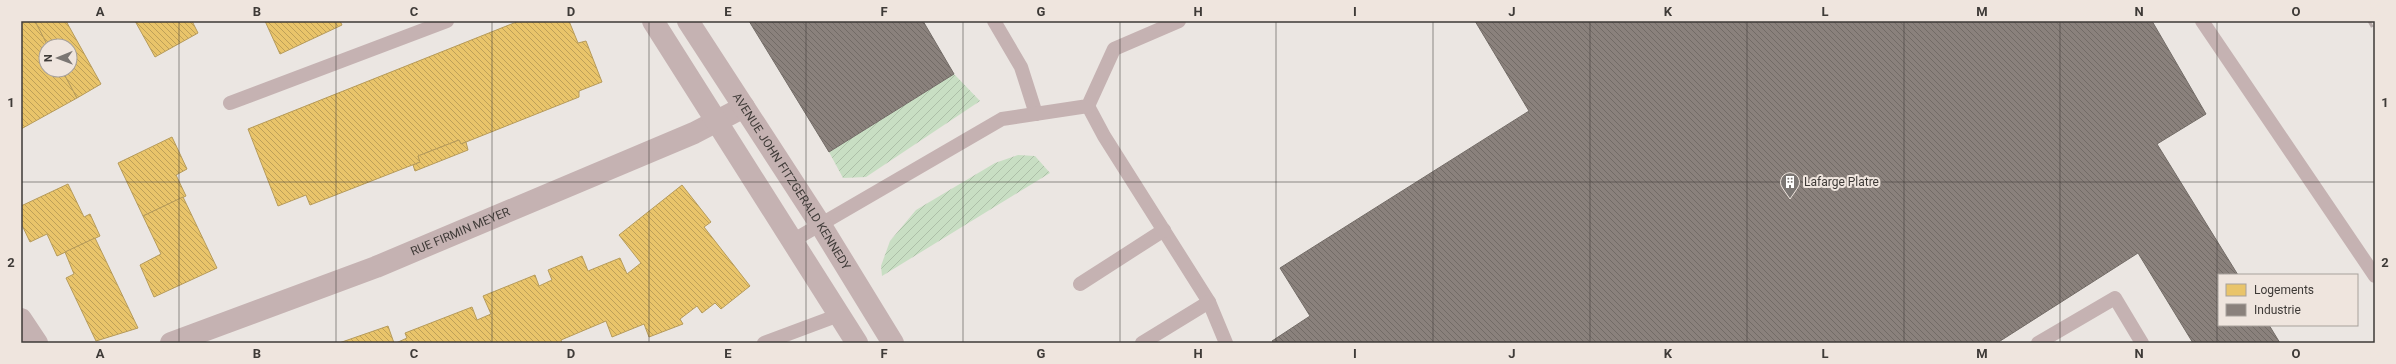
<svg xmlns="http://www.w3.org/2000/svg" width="2396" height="364" font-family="Roboto,sans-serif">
	<defs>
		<pattern id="garden-furrows" width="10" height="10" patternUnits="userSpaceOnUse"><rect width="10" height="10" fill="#c8dec3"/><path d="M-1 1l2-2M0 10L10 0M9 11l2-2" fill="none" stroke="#adbfa8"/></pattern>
		<pattern id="homes-back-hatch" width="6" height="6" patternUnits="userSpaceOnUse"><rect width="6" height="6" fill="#e9c46a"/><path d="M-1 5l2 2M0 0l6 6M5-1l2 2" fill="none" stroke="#bea058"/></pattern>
		<pattern id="industry-back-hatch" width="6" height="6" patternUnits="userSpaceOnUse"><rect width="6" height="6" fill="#8a817c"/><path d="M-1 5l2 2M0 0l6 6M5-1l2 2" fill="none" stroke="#726b66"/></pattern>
	</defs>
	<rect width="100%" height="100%" fill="#ebe6e2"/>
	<g fill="url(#garden-furrows)">
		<path d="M954 74 980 101 866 177 843 178 829 152Z"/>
		<path d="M1018 155 1035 156 1050 173 882 276 881 266 890 241 916 210 995 163Z"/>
	</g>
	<g fill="url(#homes-back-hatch)" stroke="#b69b5b">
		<path d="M21 21H35L48 46H46V70H62L77 98 21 129Z"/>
		<path d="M35 21H66L101 84 77 98 62 70H70V46H48Z"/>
		<path d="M135 21H192L198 33 155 57Z"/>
		<path d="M265 21H340L342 25 280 54Z"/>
		<path d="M519 21H569L578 43 586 41 602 82 579 91V97L461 144 459 140 418 156 420 162 310 205 306 195 278 206 248 129Z"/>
		<path d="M172 137 187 169 176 175 186 196 143 216 118 163Z"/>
		<path d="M459 140 461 144 466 142 468 150 415 171 413 165 420 162 418 156Z"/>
		<path d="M68 184 84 217 90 214 100 236 57 256 47 234 30 242 21 223V206Z"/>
		<path d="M682 185 711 222 704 227 750 286 721 309 715 303 702 313 697 306 680 319 683 324 649 337 644 324 612 337 606 321 561 340 562 343H396L407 338 405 333 472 307 477 320 491 314 483 296 535 275 539 286 552 280 548 270 582 256 588 271 620 258 627 274 641 263 619 235Z"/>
		<path d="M183 197 217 268 154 297 140 265 161 254 143 216Z"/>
		<path d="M95 238 138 328 96 341 66 278 74 274 65 252Z"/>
		<path d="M388 326 394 343H339Z"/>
	</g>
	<g fill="url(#industry-back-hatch)" stroke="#736c67">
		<path d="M749 21H923L954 74 829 152Z"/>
		<path d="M1475 21H2152L2206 114 2157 144 2238 275H2219V325H2269L2280 343H2193L2138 253 1997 343H1274L1272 341 1310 316 1280 268 1529 111Z"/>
	</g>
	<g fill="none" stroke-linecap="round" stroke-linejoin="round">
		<g stroke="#c5b2b2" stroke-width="14">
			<path d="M994 21 1021 67 1036 114"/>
			<path d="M2202 21 2375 276"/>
			<path d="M230 103 447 21"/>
			<path d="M1088 106 1104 136 1209 302 1226 343"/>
			<path d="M792 241 1002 119 1088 106 1114 49 1179 21"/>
			<path d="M1080 284 1164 230"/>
			<path d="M764 343 839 315"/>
			<path d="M1142 343 1209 302"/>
			<path d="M2038 343 2115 298 2142 343"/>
		</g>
		<g stroke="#c5b2b2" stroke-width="22">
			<path d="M21 319 37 343"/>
			<path id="s1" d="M171 343 376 267 694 133 744 107"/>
		</g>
		<g stroke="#c5b2b2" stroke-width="22">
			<path d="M653 21 857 343"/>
			<path id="s2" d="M688 21 820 224 893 343"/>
		</g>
		<path stroke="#b7abaa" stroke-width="3" stroke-dasharray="7 7" stroke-linecap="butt" d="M2369 21 2375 32"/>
	</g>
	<path fill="none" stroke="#3e3a37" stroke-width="1" stroke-opacity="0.55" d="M179 21V343M336 21V343M492 21V343M649 21V343M806 21V343M963 21V343M1120 21V343M1276 21V343M1433 21V343M1590 21V343M1747 21V343M1904 21V343M2060 21V343M2217 21V343M21 182H2375"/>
	<defs>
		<symbol id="building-pin" viewBox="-11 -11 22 30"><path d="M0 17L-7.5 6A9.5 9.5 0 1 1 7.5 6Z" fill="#7b7673" stroke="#efe5de"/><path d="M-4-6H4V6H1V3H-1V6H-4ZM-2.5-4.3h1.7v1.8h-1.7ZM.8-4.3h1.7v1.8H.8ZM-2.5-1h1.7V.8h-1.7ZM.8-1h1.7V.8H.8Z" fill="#fff"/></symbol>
	</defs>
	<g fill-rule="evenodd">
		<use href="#building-pin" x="1779" y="171" width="22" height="30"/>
	</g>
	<g text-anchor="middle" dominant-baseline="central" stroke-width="4" stroke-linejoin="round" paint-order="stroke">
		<g font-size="12" fill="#3e3a37" stroke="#efe5de">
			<text stroke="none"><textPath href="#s2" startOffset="191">AVENUE JOHN FITZGERALD KENNEDY</textPath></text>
			<text stroke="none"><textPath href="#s1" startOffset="310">RUE FIRMIN MEYER</textPath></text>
		</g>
		<g font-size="12" fill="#3e3a37" stroke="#efe5de" text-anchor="start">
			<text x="1804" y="182">Lafarge Platre</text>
		</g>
	</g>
	<rect width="2396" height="364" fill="none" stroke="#efe5de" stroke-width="44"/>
	<rect x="2218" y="274" width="140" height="52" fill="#efe5de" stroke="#a8a19b"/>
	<rect x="2226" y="284" width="20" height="12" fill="#e9c46a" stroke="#a8a19b"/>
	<text x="2254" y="294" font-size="12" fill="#3e3a37">Logements</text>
	<rect x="2226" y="304" width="20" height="12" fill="#8a817c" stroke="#a8a19b"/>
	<text x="2254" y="314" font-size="12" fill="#3e3a37">Industrie</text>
	<g transform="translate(58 58) rotate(269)"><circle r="19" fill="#efe5de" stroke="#a8a19b"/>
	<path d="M0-3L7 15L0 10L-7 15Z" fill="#7b7673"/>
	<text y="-6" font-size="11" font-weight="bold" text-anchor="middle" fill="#3e3a37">N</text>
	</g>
	<rect x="22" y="22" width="2352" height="320" fill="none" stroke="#3e3a37" stroke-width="1.5"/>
	<g font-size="13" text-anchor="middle" font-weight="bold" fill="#3e3a37">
		<text x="100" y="16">A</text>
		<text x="257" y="16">B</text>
		<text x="414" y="16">C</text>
		<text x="571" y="16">D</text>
		<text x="728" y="16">E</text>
		<text x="884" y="16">F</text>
		<text x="1041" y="16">G</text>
		<text x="1198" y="16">H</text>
		<text x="1355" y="16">I</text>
		<text x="1512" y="16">J</text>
		<text x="1668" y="16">K</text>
		<text x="1825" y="16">L</text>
		<text x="1982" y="16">M</text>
		<text x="2139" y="16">N</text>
		<text x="2296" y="16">O</text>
		<text x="11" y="107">1</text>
		<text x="2385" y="107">1</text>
		<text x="11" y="267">2</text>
		<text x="2385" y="267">2</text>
		<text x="100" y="358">A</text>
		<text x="257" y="358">B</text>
		<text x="414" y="358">C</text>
		<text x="571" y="358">D</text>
		<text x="728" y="358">E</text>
		<text x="884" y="358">F</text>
		<text x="1041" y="358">G</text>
		<text x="1198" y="358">H</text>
		<text x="1355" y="358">I</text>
		<text x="1512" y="358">J</text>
		<text x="1668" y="358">K</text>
		<text x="1825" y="358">L</text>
		<text x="1982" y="358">M</text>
		<text x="2139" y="358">N</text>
		<text x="2296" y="358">O</text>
	</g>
</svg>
